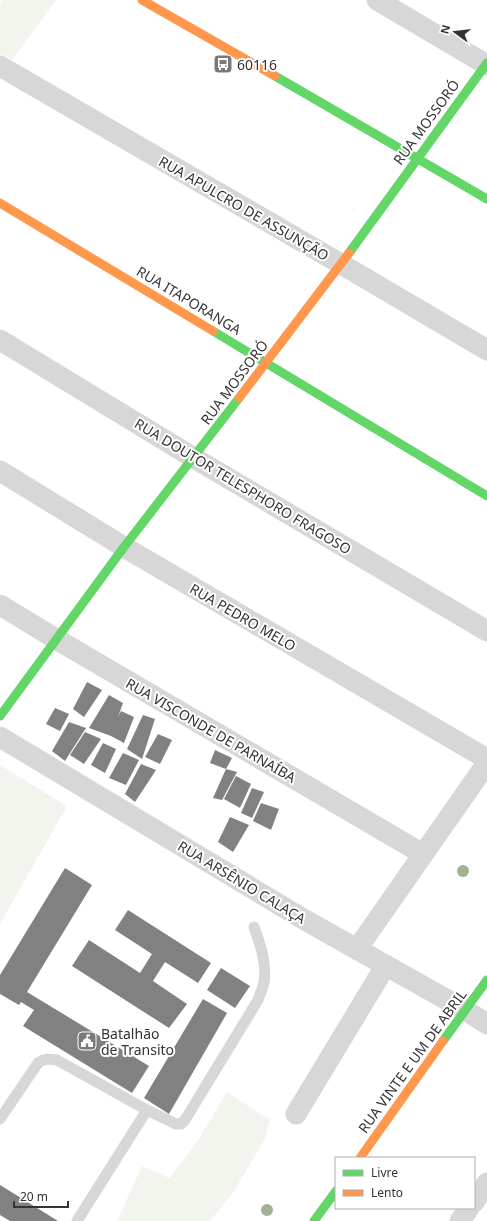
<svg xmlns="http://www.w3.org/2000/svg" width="487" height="1221" font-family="'Noto Sans',sans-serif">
	<rect width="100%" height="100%" fill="#fff"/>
	<g fill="#f1f5ed">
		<path d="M2 0H56L12 60 0 53V3Z"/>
		<path d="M0 765 67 806 0 924Z"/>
		<path d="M227 1092 270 1120 265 1139 234 1191 210 1221H117L142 1166 169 1178 197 1142Z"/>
	</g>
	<g fill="#818181">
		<path d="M87 682 102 690 84 717 73 709Z"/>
		<path d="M109 695 123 703 118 717 121 711 134 717 124 743 111 736 89 728Z"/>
		<path d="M55 708 69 714 60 731 46 724Z"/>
		<path d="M143 715 155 719 142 759 127 749Z"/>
		<path d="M69 722 86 728 65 761 52 751Z"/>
		<path d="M85 732 101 739 84 764 70 755Z"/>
		<path d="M158 734 172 740 160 764 145 757Z"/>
		<path d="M103 743 116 749 105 773 91 765Z"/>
		<path d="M215 750 232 758 226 769 210 763Z"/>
		<path d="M123 753 139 760 126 785 109 778Z"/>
		<path d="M141 764 156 770 135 802 125 794Z"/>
		<path d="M226 769 237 772 222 800 213 798Z"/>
		<path d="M236 776 251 784 240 808 224 799Z"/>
		<path d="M252 788 264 792 252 818 241 813Z"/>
		<path d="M261 803 279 809 271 830 253 821Z"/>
		<path d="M230 817 249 825 233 852 218 842Z"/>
		<path d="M65 868 92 885 27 992 149 1066 132 1093 23 1026 34 1010 21 1002 19 1005 0 994V975Z"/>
		<path d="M128 910 211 963 198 983 165 962 153 981 187 1004 169 1028 72 966 89 940 140 973 152 954 115 930Z"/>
		<path d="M221 968 250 986 235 1008 207 990Z"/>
		<path d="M203 999 227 1013 169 1114 144 1098Z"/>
		<path d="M0 1185 58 1221H10L0 1215Z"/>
	</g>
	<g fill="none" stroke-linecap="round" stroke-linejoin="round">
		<g stroke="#d7d7d7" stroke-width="11">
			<path d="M0 1119 38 1063C45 1058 49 1059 57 1060L147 1110 176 1124H181L185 1120 258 1000C260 994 263 988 264 982 267 963 260 944 254 927"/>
			<path d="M77 1221 147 1110"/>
		</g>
		<g stroke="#d7d7d7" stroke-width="21">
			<path d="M377 0 487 65"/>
			<path d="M0 66 341 264 487 350"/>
			<path d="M0 340 194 458 487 631"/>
			<path d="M0 471 124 547 487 759"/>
			<path d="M0 605 56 639 423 854"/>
			<path d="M0 737 305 920 465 1010 487 1024"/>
			<path d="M357 949 487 763"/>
			<path d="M296 1114 386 965"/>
			<path d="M474 1202 487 1183"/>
			<path d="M460 1221 469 1208"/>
		</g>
		<g stroke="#63d668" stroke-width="9">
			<path d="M275 76 487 199"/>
			<path d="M349 253 487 63"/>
			<path d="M213 331 487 496"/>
			<path d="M0 716 124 547 239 398"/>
			<path d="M443 1041 487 980"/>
			<path d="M314 1221 336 1191"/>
		</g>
		<g stroke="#ff974d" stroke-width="9">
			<path d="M142 0 275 76"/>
			<path d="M0 203 213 331"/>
			<path d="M239 398 349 253"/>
			<path d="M360 1158 443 1041"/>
		</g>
	</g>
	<g fill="#a2b095">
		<circle cx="463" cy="871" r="6"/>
		<circle cx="267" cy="1210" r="6"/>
	</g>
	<defs>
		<symbol id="bus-square" viewBox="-11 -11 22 22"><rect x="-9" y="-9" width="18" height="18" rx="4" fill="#7a7a7a" stroke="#fff"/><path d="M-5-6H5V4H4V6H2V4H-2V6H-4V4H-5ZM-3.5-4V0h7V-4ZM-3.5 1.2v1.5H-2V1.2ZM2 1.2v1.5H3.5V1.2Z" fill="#fff"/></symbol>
		<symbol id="civic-square" viewBox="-11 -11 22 22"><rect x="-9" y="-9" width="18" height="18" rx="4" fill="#7a7a7a" stroke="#fff"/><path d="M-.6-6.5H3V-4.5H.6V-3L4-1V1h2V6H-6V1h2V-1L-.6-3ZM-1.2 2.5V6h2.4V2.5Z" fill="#fff"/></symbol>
	</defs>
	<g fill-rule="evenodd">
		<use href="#bus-square" x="212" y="53" width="22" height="22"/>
		<use href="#civic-square" x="76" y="1030" width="22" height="22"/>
	</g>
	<g text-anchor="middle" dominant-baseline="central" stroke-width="4" stroke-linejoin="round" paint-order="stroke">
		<g font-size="14" fill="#333" stroke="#fff" text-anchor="start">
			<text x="237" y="64">60116</text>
			<text x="101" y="1033">Batalhão<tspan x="101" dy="16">de Transito</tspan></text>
		</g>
		<g font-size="14" fill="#333" stroke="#fff">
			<text transform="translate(426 122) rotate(-54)">RUA MOSSORÓ</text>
			<text transform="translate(244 208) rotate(30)">RUA APULCRO DE ASSUNÇÃO</text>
			<text transform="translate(189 300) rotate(31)">RUA ITAPORANGA</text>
			<text transform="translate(234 382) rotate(-53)">RUA MOSSORÓ</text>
			<text transform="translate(243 486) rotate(31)">RUA DOUTOR TELESPHORO FRAGOSO</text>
			<text transform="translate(243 617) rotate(30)">RUA PEDRO MELO</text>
			<text transform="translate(211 730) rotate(30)">RUA VISCONDE DE PARNAÍBA</text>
			<text transform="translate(242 882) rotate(31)">RUA ARSÊNIO CALAÇA</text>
			<text transform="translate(412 1061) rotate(-54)">RUA VINTE E UM DE ABRIL</text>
		</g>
	</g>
	<rect x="335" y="1157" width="140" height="52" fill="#ffffff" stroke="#adadad"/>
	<rect x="343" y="1170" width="20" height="6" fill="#63d668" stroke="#adadad"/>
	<text x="371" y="1177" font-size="12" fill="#333333">Livre</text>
	<rect x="343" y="1190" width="20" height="6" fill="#ff974d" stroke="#adadad"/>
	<text x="371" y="1197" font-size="12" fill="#333333">Lento</text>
	<g transform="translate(455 32) rotate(285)" stroke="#ffffff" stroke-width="3" paint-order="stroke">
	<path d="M0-3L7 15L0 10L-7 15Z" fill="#333333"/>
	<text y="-6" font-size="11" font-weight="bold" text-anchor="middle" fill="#333333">N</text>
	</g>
	<path d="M14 1201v6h54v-6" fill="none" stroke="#333333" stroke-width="2"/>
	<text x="20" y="1201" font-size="12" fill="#333333" stroke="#ffffff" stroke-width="3" paint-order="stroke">20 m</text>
</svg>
